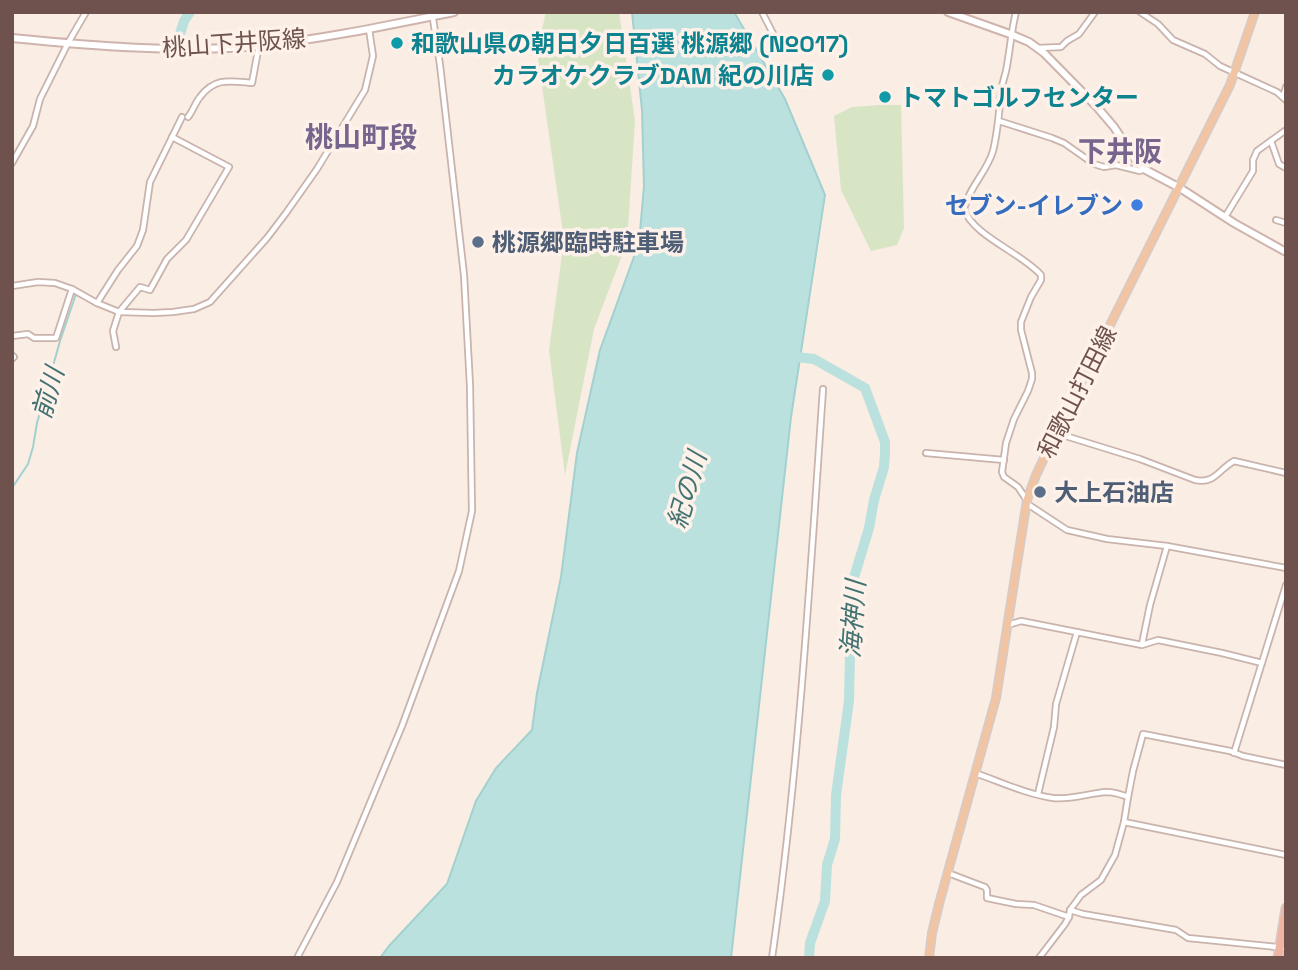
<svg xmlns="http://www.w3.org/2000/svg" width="1298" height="970" font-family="'Space Grotesk','Noto Sans JP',sans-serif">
	<rect width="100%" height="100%" fill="#f9ede4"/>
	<g fill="#d8e5c4">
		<path d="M546 12H619L635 121 627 242 594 329 565 475 549 350 564 240 537 51Z"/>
		<path d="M880 105H901L904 228 897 245 871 251 841 190 834 116 852 107Z"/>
	</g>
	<path fill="#bbe1de" stroke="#a2d1cf" stroke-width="2" d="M632 12H734L785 99 825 195 791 417 731 958H380L389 946 447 884 476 801 496 768 532 730 537 693 561 577 577 453 600 350 639 243 644 186 642 110Z"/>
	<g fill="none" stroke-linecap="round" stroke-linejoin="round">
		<path stroke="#a2d1cf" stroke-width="2" d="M12 488 28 464 33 447 37 423 60 341 76 294"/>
		<g stroke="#bbe1de" stroke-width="10">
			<path d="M177 44 184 21 190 12"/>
			<path d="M787 356 814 359 865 388 885 442V453L884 467 874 500 869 528 849 594 848 623 850 654 849 701 836 795 835 839 827 865 825 901 810 943 809 958"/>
		</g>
		<defs>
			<g id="minor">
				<path d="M762 12 782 51"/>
				<path d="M1016 12C1011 32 1010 51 1006 71 1004 78 1002 85 1001 92 999 112 998 131 993 151 987 172 969 187 964 209 973 236 1022 253 1041 275V280L1031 297 1021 322V330L1032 373V379L1028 391 1014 419 1006 443 1002 472 1004 477 1018 487 1026 499"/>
				<path d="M1140 12 1158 24 1173 40 1205 54 1220 66 1277 92 1286 100"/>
				<path d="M1038 48 1061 47 1067 41 1079 34 1095 12"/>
				<path d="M1283 97 1286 87"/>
				<path d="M188 117C193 111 195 103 200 97 215 77 230 81 252 83L259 45"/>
				<path d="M999 121 1052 138 1064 143 1094 164 1104 167 1116 165 1140 171 1144 169"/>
				<path d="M1271 141 1279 164 1286 168"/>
				<path d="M12 163 33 126 40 99 68 43 86 12"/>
				<path d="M1225 217 1253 171V160L1257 151 1286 130"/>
				<path d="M1276 220 1286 223"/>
				<path d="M12 286 38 282 55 283 72 289 97 303 119 312 154 313 173 312 194 309 210 302 267 238 286 213 317 169 365 90 373 56 369 29"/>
				<path d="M97 303 118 270 137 246 143 230 150 182 182 117"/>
				<path d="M12 336 28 334 34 338H56L72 289"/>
				<path d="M116 347 113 331 119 312 140 287 150 290 167 259 186 240 229 167 172 137"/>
				<path d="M12 355 14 357 12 359"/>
				<path d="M1056 433 1140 459 1195 480C1215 484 1218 470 1234 461L1286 473"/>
				<path d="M926 453 1004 460"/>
				<path d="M1026 503 1067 530 1107 539 1167 546 1286 568"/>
				<path d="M1008 625 1021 621 1142 645 1158 640 1222 653 1262 663"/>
				<path d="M1142 644 1150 605 1167 546"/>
				<path d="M1234 753 1286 585"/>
				<path d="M975 773C1001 782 1026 794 1053 798 1072 800 1089 793 1107 792 1115 792 1122 795 1128 797L1124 822 1286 855"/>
				<path d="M1038 794 1054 727 1056 704 1077 632"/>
				<path d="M1128 797 1133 771 1143 734 1230 751 1243 756 1286 765"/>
				<path d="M948 873 985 887 987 890V898L1016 904 1034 905 1069 917 1070 910 1083 914 1176 930 1188 938 1286 948"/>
				<path d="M1070 910 1081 895 1101 880 1115 855 1124 822"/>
				<path d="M297 958 337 882 402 726 459 571 472 511 470 386 464 275 440 65 432 12"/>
				<path d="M772 958C799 769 810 579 823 389"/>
				<path d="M1039 958 1065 924 1069 917"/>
			</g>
			<g id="secondary">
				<path d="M948 12 1010 34 1029 42 1044 53 1097 107 1114 127 1137 162 1144 169 1180 188 1234 223 1286 252"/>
				<path d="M12 38C94 46 176 53 258 46 324 39 389 25 454 12"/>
			</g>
			<path id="primary" d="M929 958 932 933 939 904 996 698 1027 500 1036 475 1056 433 1230 85 1255 12"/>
			<path id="trunk" d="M1278 958 1286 908"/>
		</defs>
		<use href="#minor" stroke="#c9b3ac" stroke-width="8"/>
		<use href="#secondary" stroke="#ceb4ad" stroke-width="10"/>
		<use href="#primary" stroke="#d4cbca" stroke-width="10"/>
		<use href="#trunk" stroke="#d4cbca" stroke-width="11"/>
		<use href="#minor" stroke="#fff" stroke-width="4.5"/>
		<use href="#secondary" stroke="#fff" stroke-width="6"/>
		<use href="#primary" stroke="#f1c4a3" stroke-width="7"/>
		<use href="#trunk" stroke="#efb5a2" stroke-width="8"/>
	</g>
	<g fill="#0f9aa8" stroke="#fdf1ea" stroke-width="2.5">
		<circle cx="397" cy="43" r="7"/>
		<circle cx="828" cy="75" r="7"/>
		<circle cx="885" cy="97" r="7"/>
	</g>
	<circle fill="#3f7fe0" stroke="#fdf1ea" stroke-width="2.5" cx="1137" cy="205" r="7"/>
	<g fill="#5c6f8a" stroke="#fdf1ea" stroke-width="2.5">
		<circle cx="478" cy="242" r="7"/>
		<circle cx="1040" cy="492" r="7"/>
	</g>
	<g text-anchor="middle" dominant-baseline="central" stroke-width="7" stroke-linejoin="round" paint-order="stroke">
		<g font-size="24" fill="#6f524d" stroke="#fdf1ea">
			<text transform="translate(234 43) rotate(-4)">桃山下井阪線</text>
			<text transform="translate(1077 392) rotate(-63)">和歌山打田線</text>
		</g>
		<g font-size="24" font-weight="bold" fill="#0d838f" stroke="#fdf1ea" text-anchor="start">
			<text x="411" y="43">和歌山県の朝日夕日百選 桃源郷 (№017)</text>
			<text x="814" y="75" text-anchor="end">カラオケクラブDAM 紀の川店</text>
			<text x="899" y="97">トマトゴルフセンター</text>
		</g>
		<g font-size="24" font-weight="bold" fill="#366cbe" stroke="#fdf1ea" text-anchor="end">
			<text x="1123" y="205">セブン-イレブン</text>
		</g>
		<g font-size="24" font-weight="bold" fill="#4e5e75" stroke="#fdf1ea" text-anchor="start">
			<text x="492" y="242">桃源郷臨時駐車場</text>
			<text x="1054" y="492">大上石油店</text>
		</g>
		<g font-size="26" font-style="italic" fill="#427371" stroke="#fdf1ea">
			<text transform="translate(48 393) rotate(-74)">前川</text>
			<text transform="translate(687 490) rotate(-74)">紀の川</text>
			<text transform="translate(853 619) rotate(-86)">海神川</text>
		</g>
		<g font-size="28" font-weight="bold" fill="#76658c" stroke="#fdf1ea">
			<text x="361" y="137">桃山町段</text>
			<text x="1120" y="151">下井阪</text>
		</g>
	</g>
	<rect width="1298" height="970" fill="none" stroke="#6f524d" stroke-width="28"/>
</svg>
